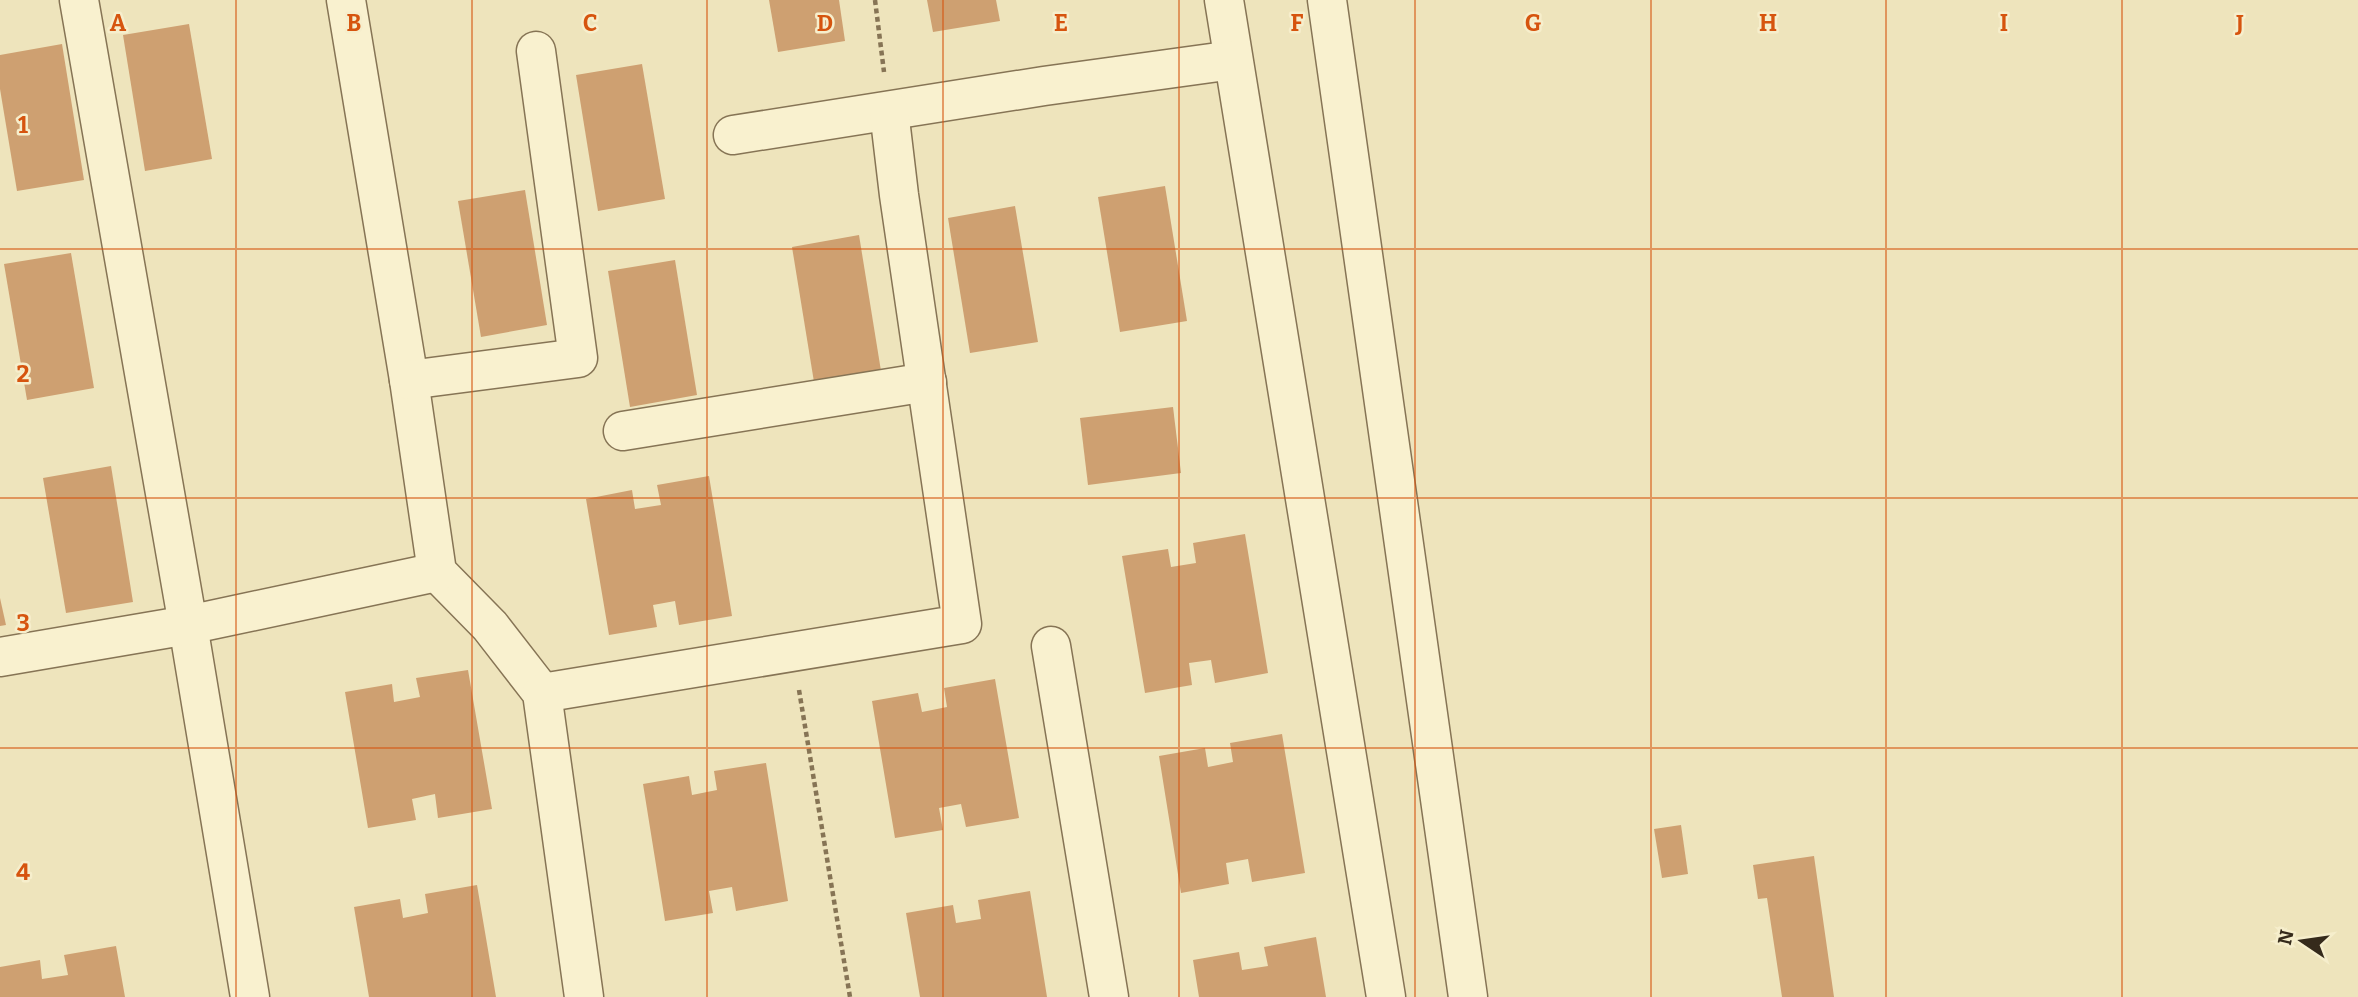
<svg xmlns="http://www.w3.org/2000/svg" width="2358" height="997" font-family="Bitter,serif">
	<rect width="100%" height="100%" fill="#eee4bc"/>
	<g fill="#cea071">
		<path d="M769 0H839L845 41 778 52Z"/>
		<path d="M927 0H996L1000 21 933 32Z"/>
		<path d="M189 24 212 159 145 171 123 35Z"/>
		<path d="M62 44 84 180 17 191 0 89V55Z"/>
		<path d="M642 64 665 199 598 211 576 75Z"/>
		<path d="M1165 186 1187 321 1120 332 1098 197Z"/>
		<path d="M525 190 547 325 481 337 458 201Z"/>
		<path d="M1015 206 1038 342 970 353 948 218Z"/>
		<path d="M859 235 881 371 814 382 792 247Z"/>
		<path d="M71 253 94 388 27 400 4 264Z"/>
		<path d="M675 260 697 395 630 407 608 271Z"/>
		<path d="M1173 407 1181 473 1088 485 1080 418Z"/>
		<path d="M111 466 133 602 66 613 43 478Z"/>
		<path d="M709 476 732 616 679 625 675 601 653 605 657 627 609 635 586 499 632 490 635 509 661 505 657 485Z"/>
		<path d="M1245 534 1268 673 1215 683 1211 660 1189 663 1192 685 1145 693 1122 556 1168 549 1171 567 1196 563 1193 543Z"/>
		<path d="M0 598 6 625 0 626Z"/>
		<path d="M468 670 492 809 438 818 435 794 412 799 416 820 368 828 345 692 392 684 394 702 420 697 416 678Z"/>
		<path d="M995 679 1019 818 966 827 961 804 939 808 943 830 895 838 872 701 918 693 922 712 947 707 944 688Z"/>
		<path d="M1282 734 1305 873 1252 882 1248 859 1226 863 1229 884 1181 893 1159 756 1205 748 1208 767 1233 762 1230 743Z"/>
		<path d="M766 763 788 901 736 911 732 887 709 891 713 913 665 921 643 784 689 776 692 795 717 790 714 771Z"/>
		<path d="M1681 825 1688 874 1662 878 1654 829Z"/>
		<path d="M1814 856 1834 997H1782L1767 898 1758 899 1753 865Z"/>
		<path d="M477 885 496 997H369L354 907 400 899 403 918 428 913 425 894Z"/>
		<path d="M1030 891 1047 997H920L906 913 953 905 956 923 981 919 978 900Z"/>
		<path d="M1316 937 1326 997H1199L1193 960 1239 952 1242 970 1268 966 1264 947Z"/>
		<path d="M116 946 125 997H0V967L40 960 42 979 68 975 64 955Z"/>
	</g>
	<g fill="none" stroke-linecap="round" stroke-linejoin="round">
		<defs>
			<g id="street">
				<path d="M79 0 188 625 250 997"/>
				<path d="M346 0 409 380 437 572 490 626 542 693 584 997"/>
				<path d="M1224 0 1386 997"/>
				<path d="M1327 0 1468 997"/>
				<path d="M733 135 1044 86 1233 60"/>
				<path d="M409 380 578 358 536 51"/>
				<path d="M623 431 927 382"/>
				<path d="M1051 646 1109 997"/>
				<path d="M0 657 188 625 437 572"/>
				<path d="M542 693 962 624 899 195 889 111"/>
			</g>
		</defs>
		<use href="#street" stroke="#867455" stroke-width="41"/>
		<g stroke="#867455" stroke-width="4.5" stroke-dasharray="5 3.5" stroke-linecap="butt">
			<path d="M875 0 884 72"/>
			<path d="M799 690 850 997"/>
		</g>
		<use href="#street" stroke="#f9f1cf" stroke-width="38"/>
	</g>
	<path fill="none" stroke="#d6540e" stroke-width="2" stroke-opacity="0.55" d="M236 0V997M472 0V997M707 0V997M943 0V997M1179 0V997M1415 0V997M1651 0V997M1886 0V997M2122 0V997M0 249H2358M0 498H2358M0 748H2358"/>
	<g font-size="23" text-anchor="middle" font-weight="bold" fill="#d6540e" stroke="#f6eecc" stroke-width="5" stroke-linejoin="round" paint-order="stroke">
		<text x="118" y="31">A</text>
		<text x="354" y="31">B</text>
		<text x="590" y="31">C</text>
		<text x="825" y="31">D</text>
		<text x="1061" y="31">E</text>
		<text x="1297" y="31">F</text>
		<text x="1533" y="31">G</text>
		<text x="1768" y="31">H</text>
		<text x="2004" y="31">I</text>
		<text x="2240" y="31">J</text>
		<text x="23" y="133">1</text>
		<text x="23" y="382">2</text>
		<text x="23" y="631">3</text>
		<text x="23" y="880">4</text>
	</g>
	<g transform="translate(2302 941) rotate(283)" stroke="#f6eecc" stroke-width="5" paint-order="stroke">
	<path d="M0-5L12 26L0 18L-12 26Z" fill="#352a1b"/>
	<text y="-10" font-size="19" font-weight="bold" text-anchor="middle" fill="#352a1b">N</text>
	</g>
</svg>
